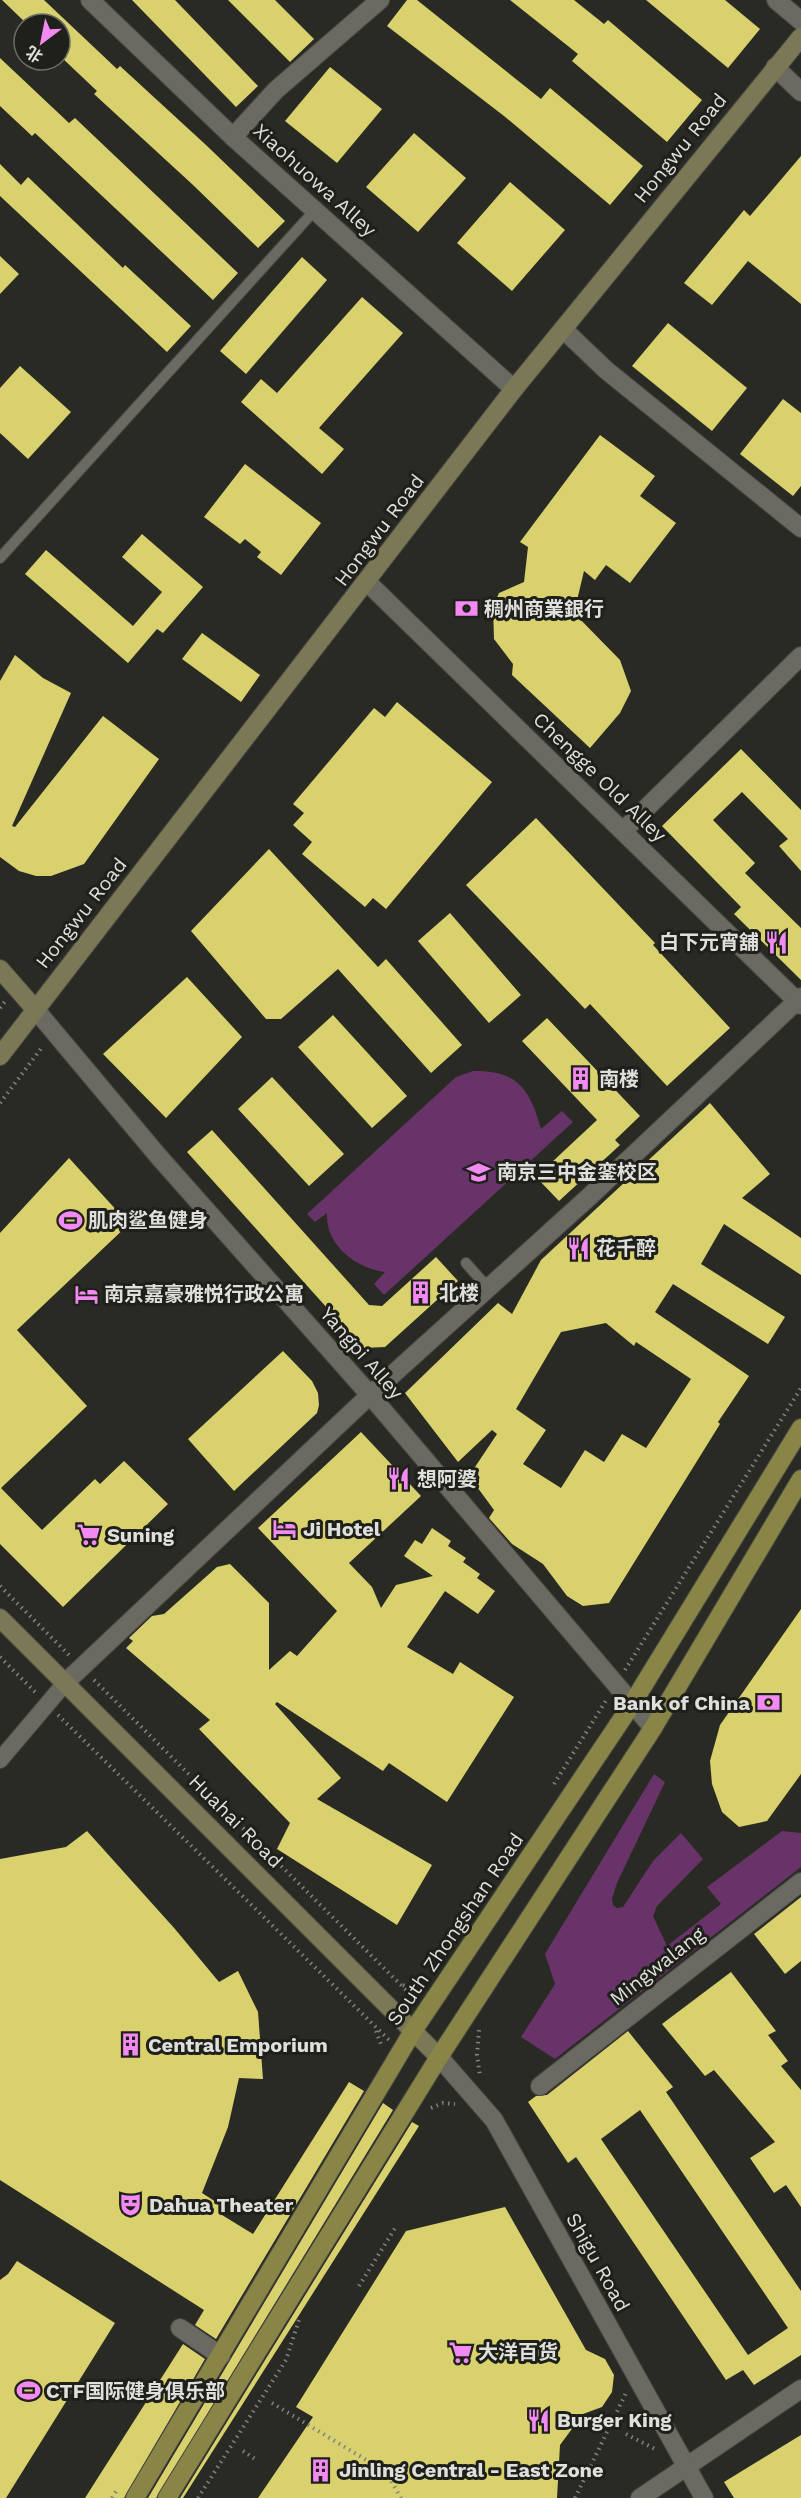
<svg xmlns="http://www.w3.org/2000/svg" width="801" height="2498" font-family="'Work Sans','Noto Sans SC',sans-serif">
	<rect width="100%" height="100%" fill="#2a2a24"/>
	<g fill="#683368">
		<path d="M473 1071C517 1070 530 1089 541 1129L562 1111 573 1122 384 1295 374 1284 385 1272C356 1268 325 1245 327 1213L315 1222 307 1214 456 1077Z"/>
		<path d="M654 1774 665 1782 617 1883 612 1898 613 1905 617 1908 623 1907 653 1861 681 1833 703 1859 657 1906 653 1916 667 1946 721 1904 707 1887 782 1831 801 1833V1867L555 2059 521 2037 555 1984 545 1954Z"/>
	</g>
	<g fill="#d8d16e" fill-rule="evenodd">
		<path d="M2 0H44L117 69 120 66 206 145 285 221 258 248 193 185 94 94 97 91 60 56V24H27Z"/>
		<path d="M132 0H175L258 86 236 107Z"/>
		<path d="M228 0H275L314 39 290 62Z"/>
		<path d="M407 0H417L541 99 550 88 643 166 610 205 504 116 387 26Z"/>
		<path d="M510 0H574L604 24 608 20 702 100 667 142 572 61 578 54Z"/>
		<path d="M646 0H725L760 29 728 68Z"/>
		<path d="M0 58 69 123 75 118 238 273 213 300 35 133 32 136 0 106Z"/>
		<path d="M330 67 382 109 337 163 285 121Z"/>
		<path d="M414 133 466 178 418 232 366 187Z"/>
		<path d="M801 156V304L748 261 712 305 684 283 744 210 750 216Z"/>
		<path d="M0 164 21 185 28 177 123 268 125 265 191 326 167 352 0 196Z"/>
		<path d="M510 182 565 230 512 291 457 243Z"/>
		<path d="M0 256 19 274 0 294Z"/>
		<path d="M302 257 327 280 246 374 220 351Z"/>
		<path d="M362 297 403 333 319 428 344 449 322 474 241 402 261 379 277 393Z"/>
		<path d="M668 323 747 388 712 431 632 366Z"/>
		<path d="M20 366 71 412 28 459 0 433V388Z"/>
		<path d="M783 399 801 413V486L793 496 740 454Z"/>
		<path d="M600 435 655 476 640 496 676 523 630 583 606 565 595 580 584 571 574 613 620 660 631 691 620 713 590 748 512 675 513 664 494 639 493 607 499 593 524 582 528 547 520 542Z"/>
		<path d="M245 464 321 523 281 575 257 557 261 552 245 539 240 544 204 517Z"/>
		<path d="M142 534 203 587 163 633 157 629 128 663 25 574 46 550 133 626 162 592 122 557Z"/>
		<path d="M202 633 260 675 241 702 182 659Z"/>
		<path d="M15 655 43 678 71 693 12 826 15 827 103 716 159 759 84 864 51 876H36L19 871 0 857V681Z"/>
		<path d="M397 702 492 782 386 909 373 898 365 907 302 854 312 842 293 825 304 813 293 804 374 708 385 717Z"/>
		<path d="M741 749 801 810V871L779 846 788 839 742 792 713 820 755 863 745 873 801 928V980L734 914 741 907 662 826Z"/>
		<path d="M536 818 655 943 653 945 730 1028 667 1086 590 1004 585 1009 466 885Z"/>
		<path d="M269 849 378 967 386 959 462 1045 431 1073 338 969 281 1019H266L191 931Z"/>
		<path d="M450 913 521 995 489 1023 418 941Z"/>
		<path d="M187 977 242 1037 166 1118 103 1054Z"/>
		<path d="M333 1015 407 1096 372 1128 298 1047Z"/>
		<path d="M547 1018 640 1116 615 1140 620 1145 559 1201 536 1177 597 1120 522 1041Z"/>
		<path d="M272 1077 344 1154 309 1186 238 1109Z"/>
		<path d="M710 1103 770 1174 742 1198 801 1238V1275L724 1224 701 1264 785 1317 768 1344 673 1284 655 1312 749 1376 718 1422 720 1424 609 1603 583 1606 567 1596 543 1564 512 1544 489 1518 494 1510 469 1476 497 1434 492 1430 458 1462 405 1393 498 1303 512 1314 541 1260ZM606 1323 634 1346 636 1342 691 1379 646 1448 622 1434 604 1462 585 1450 561 1488 523 1464 546 1430 516 1409 561 1332Z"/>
		<path d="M212 1130 369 1305 382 1306 436 1257 458 1281 385 1347 363 1348 187 1152Z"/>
		<path d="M69 1158 129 1224 17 1330 87 1406 1 1488 42 1530 95 1479 100 1484 124 1461 168 1504 63 1607 0 1544V1233Z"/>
		<path d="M283 1351 312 1381 318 1393 319 1405 317 1413 234 1491 188 1439Z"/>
		<path d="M361 1432 421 1496 349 1563 372 1587 381 1608 396 1585 433 1576 404 1556 415 1540 422 1544 432 1528 451 1541 448 1546 466 1558 463 1562 480 1574 477 1578 495 1591 478 1614 445 1591 407 1647 453 1674 460 1662 514 1697 447 1802 389 1763 383 1771 277 1702 275 1704 341 1778 317 1799 432 1865 397 1925 277 1849 290 1823 199 1729 210 1720 126 1648 133 1641 129 1638 152 1616 164 1614 217 1567 230 1564 269 1603V1670L290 1651 297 1656 337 1611 258 1528Z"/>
		<path d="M801 1609V1774L767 1821 739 1827 722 1812 712 1784 710 1761 720 1725Z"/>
		<path d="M87 1831 175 1929 219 1982 238 1971 258 2012 263 2079 239 2078 228 2127 202 2193 227 2209 222 2215 253 2234 349 2082 364 2091 216 2339 195 2325 204 2310 0 2180V1859L66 1847Z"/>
		<path d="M801 1897V1961L785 1974 754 1934Z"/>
		<path d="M731 1972 776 2031 768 2035 788 2061 781 2066 801 2090V2207L786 2185 774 2193 750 2158 775 2142 714 2070 705 2076 662 2024Z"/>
		<path d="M628 2031 673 2087 666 2092 801 2291V2355L754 2385 743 2370 726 2380 576 2157 568 2163 528 2102 536 2096 547 2095ZM640 2110 788 2328 748 2355 601 2139Z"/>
		<path d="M383 2103 393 2110 156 2498H148Z"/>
		<path d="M412 2122 419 2126 183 2498H180Z"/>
		<path d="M505 2207 586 2350 605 2359 614 2375 612 2392 602 2407 583 2414 560 2445 557 2498H258L313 2417 296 2407 406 2231Z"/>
		<path d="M17 2261 115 2323 6 2498H0V2280L8 2274Z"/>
		<path d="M183 2344 205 2359 124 2498H85Z"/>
		<path d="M801 2435V2498H734L724 2482Z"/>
	</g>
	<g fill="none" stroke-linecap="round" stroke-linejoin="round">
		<defs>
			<g id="service">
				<path d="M0 558 315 210"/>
				<path d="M466 1263 488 1288"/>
			</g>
			<path id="pedestrian" d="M0 1760 66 1682"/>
			<g id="minor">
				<path d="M90 0 233 137 514 389"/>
				<path d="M776 0 801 21"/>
				<path d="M775 67 801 92"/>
				<path d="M233 137 276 90 380 0"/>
				<path d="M563 329 606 370 801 528"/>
				<path d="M367 582 801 1005"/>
				<path d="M623 831 801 656"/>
				<path d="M35 1009 159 1157 370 1395 653 1728"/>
				<path d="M66 1682 370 1395 590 1196 801 997"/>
				<path d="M540 2086 801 1882"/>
				<path d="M180 2328 221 2356"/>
				<path d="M640 2498 801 2389"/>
			</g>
			<path id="tertiary" d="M439 2057 494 2120 704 2498"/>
			<g id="secondary">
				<path d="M0 969 35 1009"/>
				<path d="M0 1056 514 389 801 37"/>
				<path d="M0 1618 439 2057"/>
			</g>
			<g id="primary">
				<path d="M135 2498 413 2031 632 1704 801 1428"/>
				<path d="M167 2498 439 2057 653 1728 801 1479"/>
			</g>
		</defs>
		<use href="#service" stroke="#484743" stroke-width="12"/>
		<use href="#pedestrian" stroke="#484743" stroke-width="18"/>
		<use href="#minor" stroke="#484743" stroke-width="20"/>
		<use href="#tertiary" stroke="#484743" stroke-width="20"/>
		<use href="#secondary" stroke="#484743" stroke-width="20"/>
		<use href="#primary" stroke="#484743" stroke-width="20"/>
		<g stroke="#83837e" stroke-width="4" stroke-dasharray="1.5 4.5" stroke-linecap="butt">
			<path d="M0 1008 6 1000"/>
			<path d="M0 1103 43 1046"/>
			<path d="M0 1586 70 1656"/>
			<path d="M0 1657 36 1693"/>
			<path d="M625 1670 801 1388"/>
			<path d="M94 1680 414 1998"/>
			<path d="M58 1715 389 2040"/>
			<path d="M554 1784 607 1699"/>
			<path d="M403 1985 411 1988 422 1987"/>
			<path d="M479 2030 477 2055 480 2076"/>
			<path d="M376 2031 382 2047"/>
			<path d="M431 2108 443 2103 455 2104"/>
			<path d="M359 2286 397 2225"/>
			<path d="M272 2403 386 2472 401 2498"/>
			<path d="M626 2434 655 2449"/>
			<path d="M243 2451 255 2459"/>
			<path d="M112 2498 117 2490"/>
			<path d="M198 2498 286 2360 299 2320"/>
			<path d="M575 2498 626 2393"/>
		</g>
		<use href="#service" stroke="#6a6a63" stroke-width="10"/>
		<use href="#pedestrian" stroke="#6a6a63" stroke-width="16"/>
		<use href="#minor" stroke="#6a6a63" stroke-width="18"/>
		<use href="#tertiary" stroke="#6a6a63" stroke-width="18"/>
		<use href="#secondary" stroke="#7a7855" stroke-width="18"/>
		<use href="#primary" stroke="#898546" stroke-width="18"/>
	</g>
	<defs>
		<symbol id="bank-bare" viewBox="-9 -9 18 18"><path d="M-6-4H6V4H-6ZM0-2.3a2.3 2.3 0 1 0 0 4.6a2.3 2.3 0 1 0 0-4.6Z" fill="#f38af2" stroke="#20201a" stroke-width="2.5" paint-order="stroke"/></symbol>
		<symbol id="restaurant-bare" viewBox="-9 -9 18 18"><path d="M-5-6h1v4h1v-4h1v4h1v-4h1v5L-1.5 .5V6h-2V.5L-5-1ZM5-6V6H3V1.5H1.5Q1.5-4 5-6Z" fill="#f38af2" stroke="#20201a" stroke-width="2.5" paint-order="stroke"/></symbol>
		<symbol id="building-bare" viewBox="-9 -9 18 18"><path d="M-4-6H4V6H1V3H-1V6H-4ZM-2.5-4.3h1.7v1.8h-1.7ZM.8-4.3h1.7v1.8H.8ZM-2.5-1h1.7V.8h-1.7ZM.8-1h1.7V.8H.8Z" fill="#f38af2" stroke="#20201a" stroke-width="2.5" paint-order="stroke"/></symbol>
		<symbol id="school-bare" viewBox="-9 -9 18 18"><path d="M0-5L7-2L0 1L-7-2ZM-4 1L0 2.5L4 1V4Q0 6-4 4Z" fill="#f38af2" stroke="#20201a" stroke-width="2.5" paint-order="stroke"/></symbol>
		<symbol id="stadium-bare" viewBox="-9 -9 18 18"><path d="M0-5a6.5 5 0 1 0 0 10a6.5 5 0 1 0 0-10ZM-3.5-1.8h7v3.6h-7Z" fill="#f38af2" stroke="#20201a" stroke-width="2.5" paint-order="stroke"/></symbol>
		<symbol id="hotel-bare" viewBox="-9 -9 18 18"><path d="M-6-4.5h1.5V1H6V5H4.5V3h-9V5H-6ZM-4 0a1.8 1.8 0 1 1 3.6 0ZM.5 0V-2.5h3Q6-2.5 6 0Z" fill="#f38af2" stroke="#20201a" stroke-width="2.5" paint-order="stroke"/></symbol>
		<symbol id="supermarket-bare" viewBox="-9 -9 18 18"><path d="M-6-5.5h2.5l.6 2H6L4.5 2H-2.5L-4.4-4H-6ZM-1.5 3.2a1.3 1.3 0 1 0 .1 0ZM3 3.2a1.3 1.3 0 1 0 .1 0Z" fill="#f38af2" stroke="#20201a" stroke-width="2.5" paint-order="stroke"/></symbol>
		<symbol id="theatre-bare" viewBox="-9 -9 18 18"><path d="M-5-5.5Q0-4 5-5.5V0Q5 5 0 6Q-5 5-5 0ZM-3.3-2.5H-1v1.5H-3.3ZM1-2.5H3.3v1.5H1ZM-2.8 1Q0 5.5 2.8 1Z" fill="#f38af2" stroke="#20201a" stroke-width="2.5" paint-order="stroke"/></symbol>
	</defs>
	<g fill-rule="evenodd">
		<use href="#bank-bare" x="450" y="592" width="33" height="33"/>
		<use href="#restaurant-bare" x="760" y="926" width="33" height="33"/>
		<use href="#building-bare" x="564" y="1062" width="33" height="33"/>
		<use href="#school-bare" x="462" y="1156" width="33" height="33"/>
		<use href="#stadium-bare" x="54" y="1204" width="33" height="33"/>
		<use href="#restaurant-bare" x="562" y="1232" width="33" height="33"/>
		<use href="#building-bare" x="404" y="1276" width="33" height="33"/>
		<use href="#hotel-bare" x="70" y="1278" width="33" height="33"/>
		<use href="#restaurant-bare" x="382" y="1462" width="33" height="33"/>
		<use href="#hotel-bare" x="268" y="1512" width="33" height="33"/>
		<use href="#supermarket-bare" x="72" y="1518" width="33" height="33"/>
		<use href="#bank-bare" x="752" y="1686" width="33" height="33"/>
		<use href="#building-bare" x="114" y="2028" width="33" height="33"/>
		<use href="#theatre-bare" x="114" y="2188" width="33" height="33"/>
		<use href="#supermarket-bare" x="444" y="2336" width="33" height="33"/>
		<use href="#stadium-bare" x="12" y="2374" width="33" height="33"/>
		<use href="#restaurant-bare" x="522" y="2404" width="33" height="33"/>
		<use href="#building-bare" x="304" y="2454" width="33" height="33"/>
	</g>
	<g text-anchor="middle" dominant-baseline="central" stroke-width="6" stroke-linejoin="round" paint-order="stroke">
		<g font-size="20" fill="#dfdfdb" stroke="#20201a">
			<text transform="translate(680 148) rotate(-51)">Hongwu Road</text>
			<text transform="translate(315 180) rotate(42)">Xiaohuowa Alley</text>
			<text transform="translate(379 530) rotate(-53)">Hongwu Road</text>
			<text transform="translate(600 777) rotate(44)">Chengge Old Alley</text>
			<text transform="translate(81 913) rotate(-52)">Hongwu Road</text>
			<text transform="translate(362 1353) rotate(49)">Yangpi Alley</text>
			<text transform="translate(236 1821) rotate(45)">Huahai Road</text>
			<text transform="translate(455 1929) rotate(-56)">South Zhongshan Road</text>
			<text transform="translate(657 1966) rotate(-38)">Mingwalang</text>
			<text transform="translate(598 2262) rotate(61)">Shigu Road</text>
		</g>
		<g font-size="20" font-weight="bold" fill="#dfdfdb" stroke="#20201a" text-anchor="start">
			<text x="484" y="609">稠州商業銀行</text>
			<text x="759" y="942" text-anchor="end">白下元宵舖</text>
			<text x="599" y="1079">南楼</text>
			<text x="497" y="1172">南京三中金銮校区</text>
			<text x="88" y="1220">肌肉鲨鱼健身</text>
			<text x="596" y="1248">花千醉</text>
			<text x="439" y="1293">北楼</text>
			<text x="104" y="1294">南京嘉豪雅悦行政公寓</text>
			<text x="417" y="1479">想阿婆</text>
			<text x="303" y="1529">Ji Hotel</text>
			<text x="107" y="1535">Suning</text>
			<text x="750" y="1703" text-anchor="end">Bank of China</text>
			<text x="148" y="2045">Central Emporium</text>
			<text x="149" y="2205">Dahua Theater</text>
			<text x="478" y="2352">大洋百货</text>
			<text x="46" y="2391">CTF国际健身俱乐部</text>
			<text x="557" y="2420">Burger King</text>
			<text x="339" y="2470">Jinling Central - East Zone</text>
		</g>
	</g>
	<g transform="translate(42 42) rotate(212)"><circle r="28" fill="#20201a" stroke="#6c6c67" stroke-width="1.5"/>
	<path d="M0-4.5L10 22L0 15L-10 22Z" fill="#f38af2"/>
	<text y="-9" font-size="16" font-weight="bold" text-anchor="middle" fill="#dfdfdb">北</text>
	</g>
</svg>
